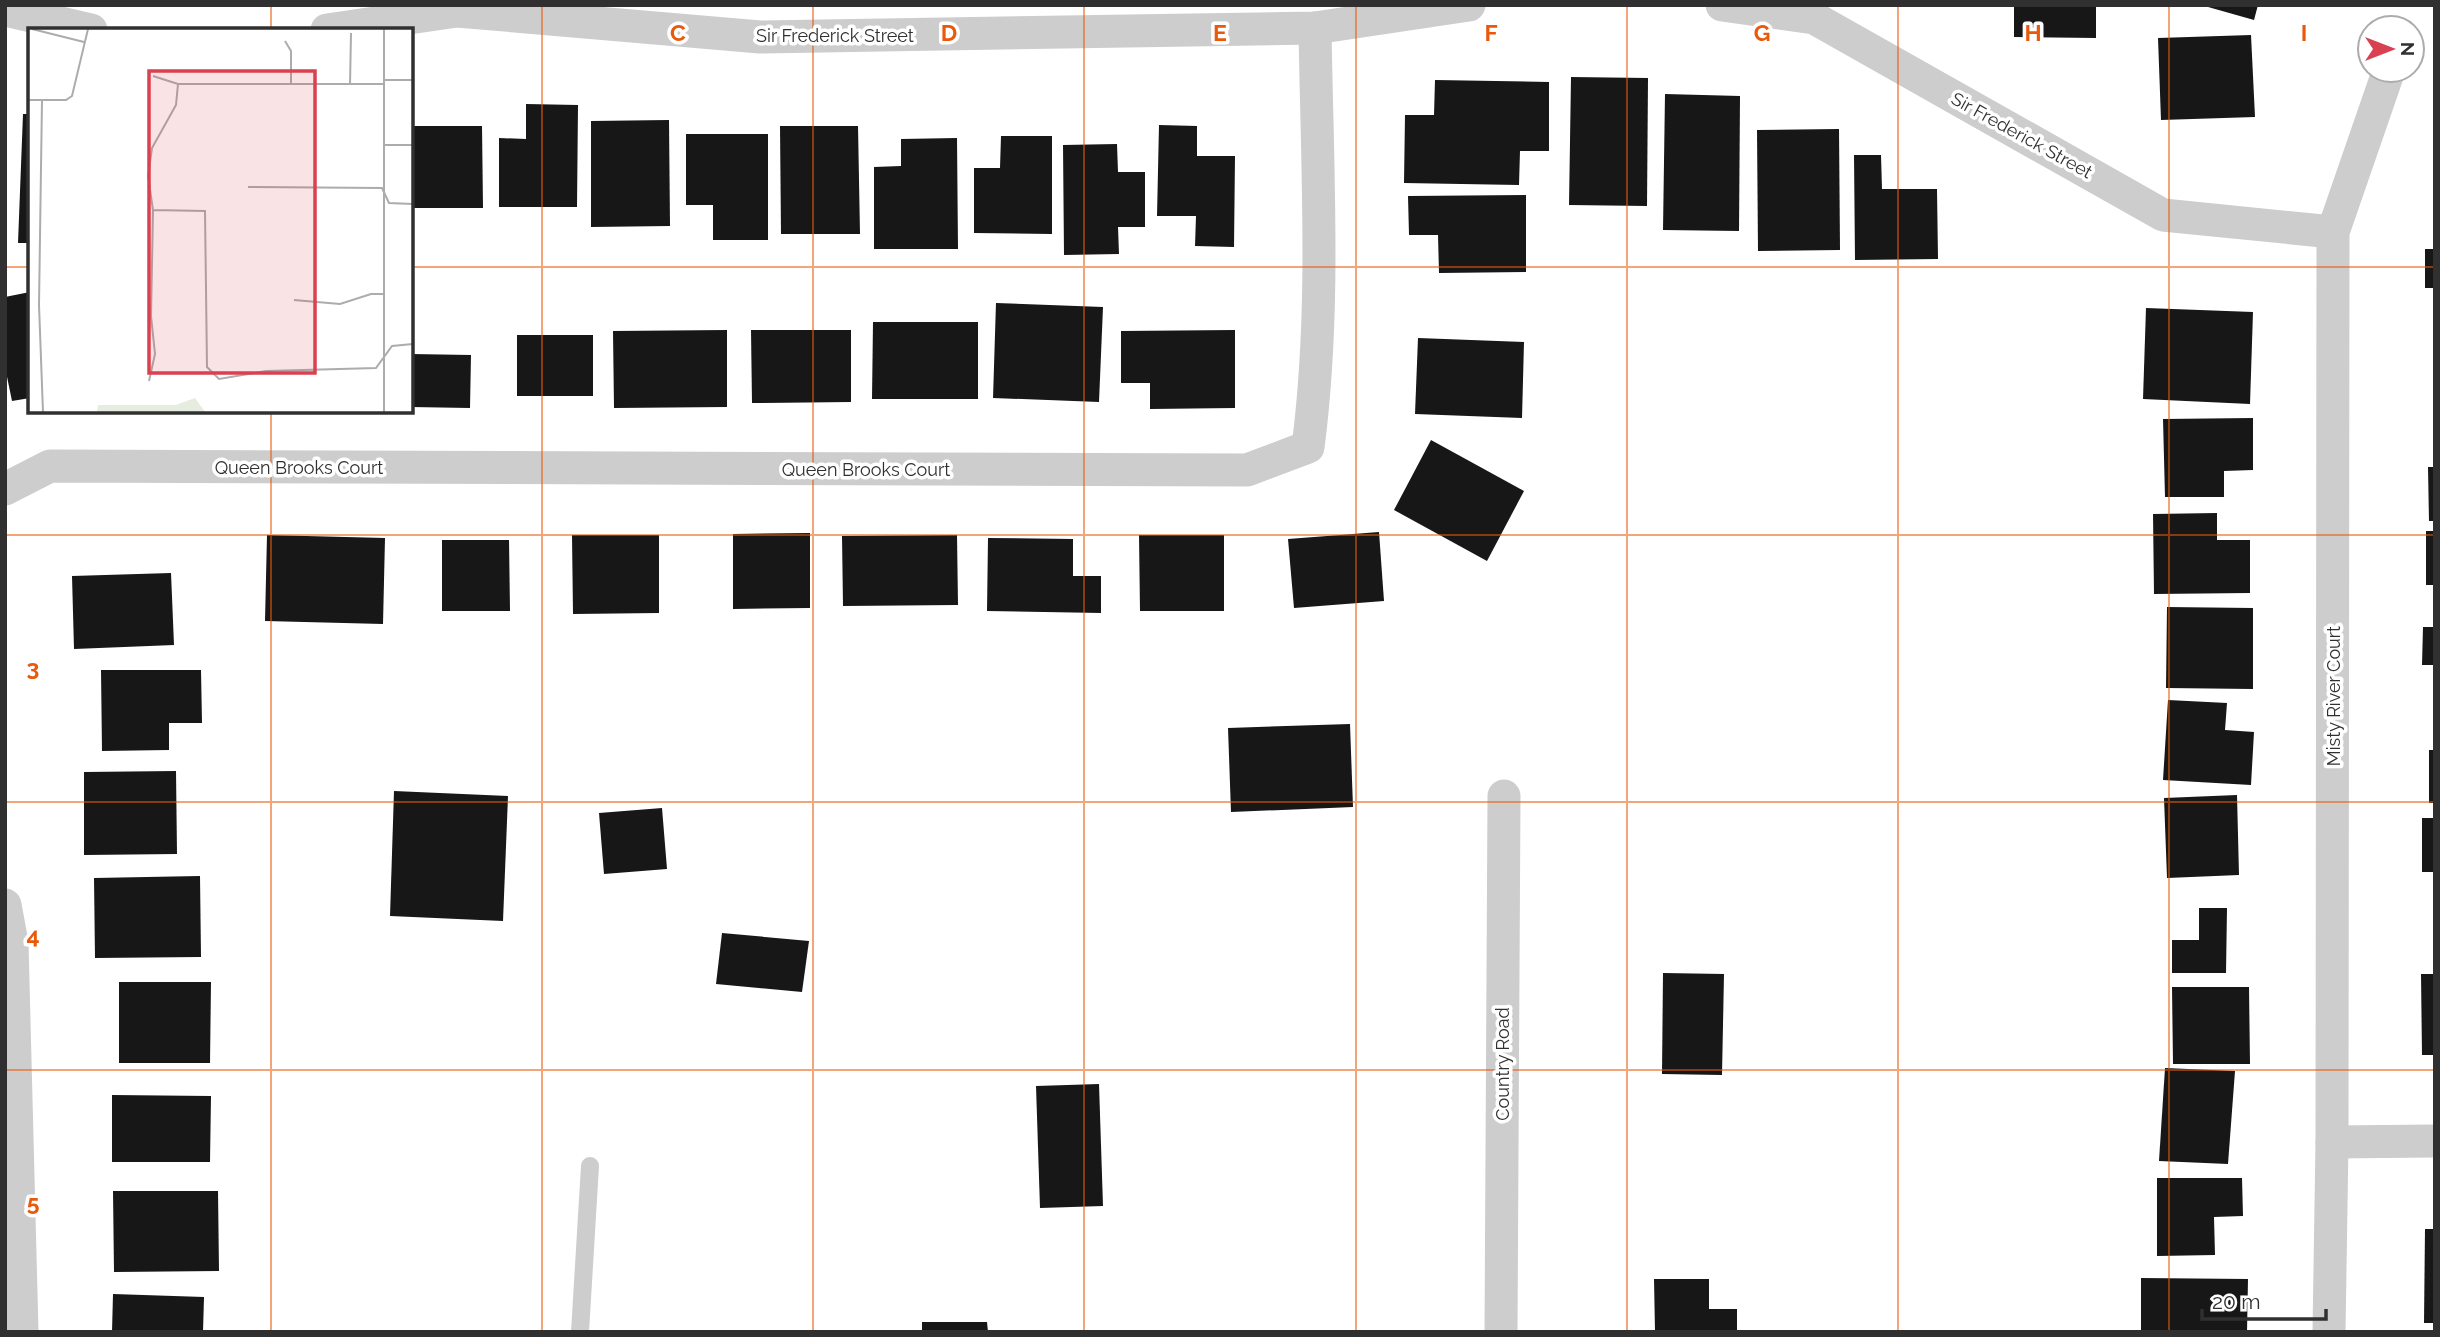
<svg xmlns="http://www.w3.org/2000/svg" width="2440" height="1337" font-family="Raleway,sans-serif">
	<rect width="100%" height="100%" fill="#fff"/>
	<g fill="#171717">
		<path d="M2014 5H2096V38L2014 37Z"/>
		<path d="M2201 5H2258L2254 20Z"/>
		<path d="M2251 35 2255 117 2161 120 2158 38Z"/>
		<path d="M1571 77 1648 78 1647 206 1569 205Z"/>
		<path d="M1435 80 1549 82V151H1520L1519 185 1404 183 1405 115H1434Z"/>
		<path d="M1665 94 1740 96 1739 231 1663 230Z"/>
		<path d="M526 104 578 105 577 207H499V138L526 139Z"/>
		<path d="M23 114H30V243H18Z"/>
		<path d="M669 120 670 226 591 227V121Z"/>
		<path d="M1159 125 1197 126V156H1235L1234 247 1195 246 1196 216H1157Z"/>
		<path d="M411 126H482L483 208H411Z"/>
		<path d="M780 126H858L860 234H781Z"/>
		<path d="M1839 129 1840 250 1758 251 1757 130Z"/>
		<path d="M686 134H768V240H713V205H686Z"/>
		<path d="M1001 136H1052V234L974 233V168H1000Z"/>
		<path d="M957 138 958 249H874V167L901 166V139Z"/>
		<path d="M1117 144 1118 172H1145V227H1118L1119 254 1064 255 1063 145Z"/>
		<path d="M1854 155H1881L1882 189H1937L1938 259 1855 260Z"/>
		<path d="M1526 195V272L1439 273 1438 235H1409L1408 196Z"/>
		<rect x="2425" y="249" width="10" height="39"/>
		<path d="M30 292V398L12 401 5 367V297Z"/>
		<path d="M996 303 1103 307 1099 402 993 398Z"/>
		<path d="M2146 308 2253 312 2250 404 2143 399Z"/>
		<path d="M873 322H978V399H872Z"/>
		<path d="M727 330V407L614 408 613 331Z"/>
		<path d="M751 330H851V402L752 403Z"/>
		<path d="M1235 330V408L1150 409V383H1121V331Z"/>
		<rect x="517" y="335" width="76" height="61"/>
		<path d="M1418 338 1524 342 1522 418 1415 414Z"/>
		<path d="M411 354 471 355 470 408 411 407Z"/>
		<path d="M2253 418V470L2224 471V497H2165L2163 419Z"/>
		<path d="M1431 440 1524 491 1487 561 1394 510Z"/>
		<path d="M2428 467H2435V521H2429Z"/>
		<path d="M2217 513V540H2250V593L2154 594 2153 514Z"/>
		<rect x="2426" y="531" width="9" height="54"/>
		<path d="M1379 532 1384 601 1294 608 1288 539Z"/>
		<path d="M810 533V608L733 609V534Z"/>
		<path d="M267 535 385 538 383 624 265 621Z"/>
		<path d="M572 535H659V613L573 614Z"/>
		<path d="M957 535 958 605 843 606 842 536Z"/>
		<path d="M1139 535H1224V611H1140Z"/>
		<path d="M988 538 1073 539V576H1101V613L987 611Z"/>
		<path d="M442 540H509L510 611H442Z"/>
		<path d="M171 573 174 645 74 649 72 576Z"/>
		<path d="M2167 607 2253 608V689L2166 688Z"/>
		<path d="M2423 627H2435V665H2422Z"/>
		<path d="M101 670H201L202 723H169V750L102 751Z"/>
		<path d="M2168 700 2227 703 2225 730 2254 732 2251 785 2163 780Z"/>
		<path d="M1350 724 1353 807 1231 812 1228 728Z"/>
		<rect x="2429" y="750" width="6" height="53"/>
		<path d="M176 771 177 854 84 855V772Z"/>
		<path d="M394 791 508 796 503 921 390 916Z"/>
		<path d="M2237 795 2239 875 2167 878 2164 798Z"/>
		<path d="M662 808 667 869 604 874 599 813Z"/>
		<rect x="2422" y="818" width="13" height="54"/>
		<path d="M200 876 201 957 95 958 94 878Z"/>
		<path d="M2199 908H2227L2226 973H2172V940H2199Z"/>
		<path d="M722 933 809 941 802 992 716 984Z"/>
		<path d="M1663 973 1724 974 1722 1075 1662 1074Z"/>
		<path d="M2421 974H2435V1055H2422Z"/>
		<path d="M119 982H211L210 1063H119Z"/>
		<path d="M2172 987H2249L2250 1064H2173Z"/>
		<path d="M2165 1068 2235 1071 2228 1164 2159 1161Z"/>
		<path d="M1099 1084 1103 1206 1040 1208 1036 1086Z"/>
		<path d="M112 1095 211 1096 210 1162H112Z"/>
		<path d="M2157 1178H2242L2243 1216 2214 1217 2215 1255 2157 1256Z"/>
		<path d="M113 1191H218L219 1271 114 1272Z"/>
		<path d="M2425 1229H2435V1323H2424Z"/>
		<path d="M2141 1278 2248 1279 2247 1332H2141Z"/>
		<path d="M1654 1279H1709V1309H1737V1332H1655Z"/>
		<path d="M113 1294 204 1297 203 1332H112Z"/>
		<path d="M922 1322H987L988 1332H922Z"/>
	</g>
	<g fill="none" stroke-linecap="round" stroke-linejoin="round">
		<path stroke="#cdcdcd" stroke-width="18" d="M580 1332 590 1166"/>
		<g stroke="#cdcdcd" stroke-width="33">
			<path d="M1722 5 1814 18 2163 215 2333 232"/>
			<path d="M5 10 91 30"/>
			<path d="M327 30 457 11 760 37 1315 28 1469 5"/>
			<path d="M5 489 50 466 1247 470 1308 447C1326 309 1317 167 1315 28"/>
			<path d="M5 905 12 943 22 1332"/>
			<path d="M2332 1142 2435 1141"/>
			<path d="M1501 1332 1504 796"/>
			<path d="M2329 1332 2332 1142 2333 232 2389 70"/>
		</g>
	</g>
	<path fill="none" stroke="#e8590c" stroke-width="2" stroke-opacity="0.55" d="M271 5V30M542 5V1332M813 5V1332M1084 5V1332M1356 5V1332M1627 5V1332M1898 5V1332M2169 5V1332M5 267H30M411 267H2435M271 411V1332M5 535H2435M5 802H2435M5 1070H2435"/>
	<g text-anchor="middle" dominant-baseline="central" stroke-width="7" stroke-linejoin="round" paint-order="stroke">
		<g font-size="18" fill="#303030" stroke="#fff">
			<text x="835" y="35">Sir Frederick Street</text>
			<text transform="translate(2022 135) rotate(29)">Sir Frederick Street</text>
			<text x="299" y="467">Queen Brooks Court</text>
			<text x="866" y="469">Queen Brooks Court</text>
			<text transform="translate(2333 696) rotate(-90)">Misty River Court</text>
			<text transform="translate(1502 1064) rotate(-90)">Country Road</text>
		</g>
	</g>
	<g transform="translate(28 28)">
		<rect width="385" height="385" fill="#fff"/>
		<path d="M167 370 177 384H69L70 377H148Z" fill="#e6ecdf"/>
		<path fill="none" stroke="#acacac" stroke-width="2" d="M4 1 56 14M356 1V384M257 13 263 23V56M125 48 150 56H355M355 52H385M322 57 323 5M0 72H38L44 68 60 1M14 72 11 277 15 384M355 117H385M220 159 354 160 361 175 385 176M125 182 177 183 179 339 191 351 238 343 348 340 364 318 385 316M266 272 312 276 343 266H356M121 353 127 326 123 288 125 182 120 148 124 120 148 77 150 56"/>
		<path fill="#d94150" fill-opacity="0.15" stroke="#d94150" stroke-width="3.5" d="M121 43H287V345H121Z"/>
		<rect width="385" height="385" fill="none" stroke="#303030" stroke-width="3.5"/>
	</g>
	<g font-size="23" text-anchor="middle" font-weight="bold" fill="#e8590c" stroke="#fff" stroke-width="7" stroke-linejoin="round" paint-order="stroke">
		<text x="678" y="41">C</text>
		<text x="949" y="41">D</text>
		<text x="1220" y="41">E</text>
		<text x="1491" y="41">F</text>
		<text x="1762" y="41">G</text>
		<text x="2033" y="41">H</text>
		<text x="2304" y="41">I</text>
		<text x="33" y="676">3</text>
		<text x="33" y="944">4</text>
		<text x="33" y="1211">5</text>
	</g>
	<rect width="2440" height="1337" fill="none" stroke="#303030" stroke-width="14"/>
	<g transform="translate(2391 49) rotate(90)"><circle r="33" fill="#ffffff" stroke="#acacac" stroke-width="2"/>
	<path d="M0-5L12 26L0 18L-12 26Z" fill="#d94150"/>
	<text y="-10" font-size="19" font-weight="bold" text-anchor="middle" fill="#303030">N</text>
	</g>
	<path d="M2202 1309v10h124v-10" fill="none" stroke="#303030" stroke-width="3.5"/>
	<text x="2212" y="1309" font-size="21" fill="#303030" stroke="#ffffff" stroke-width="5" paint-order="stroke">20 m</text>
</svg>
